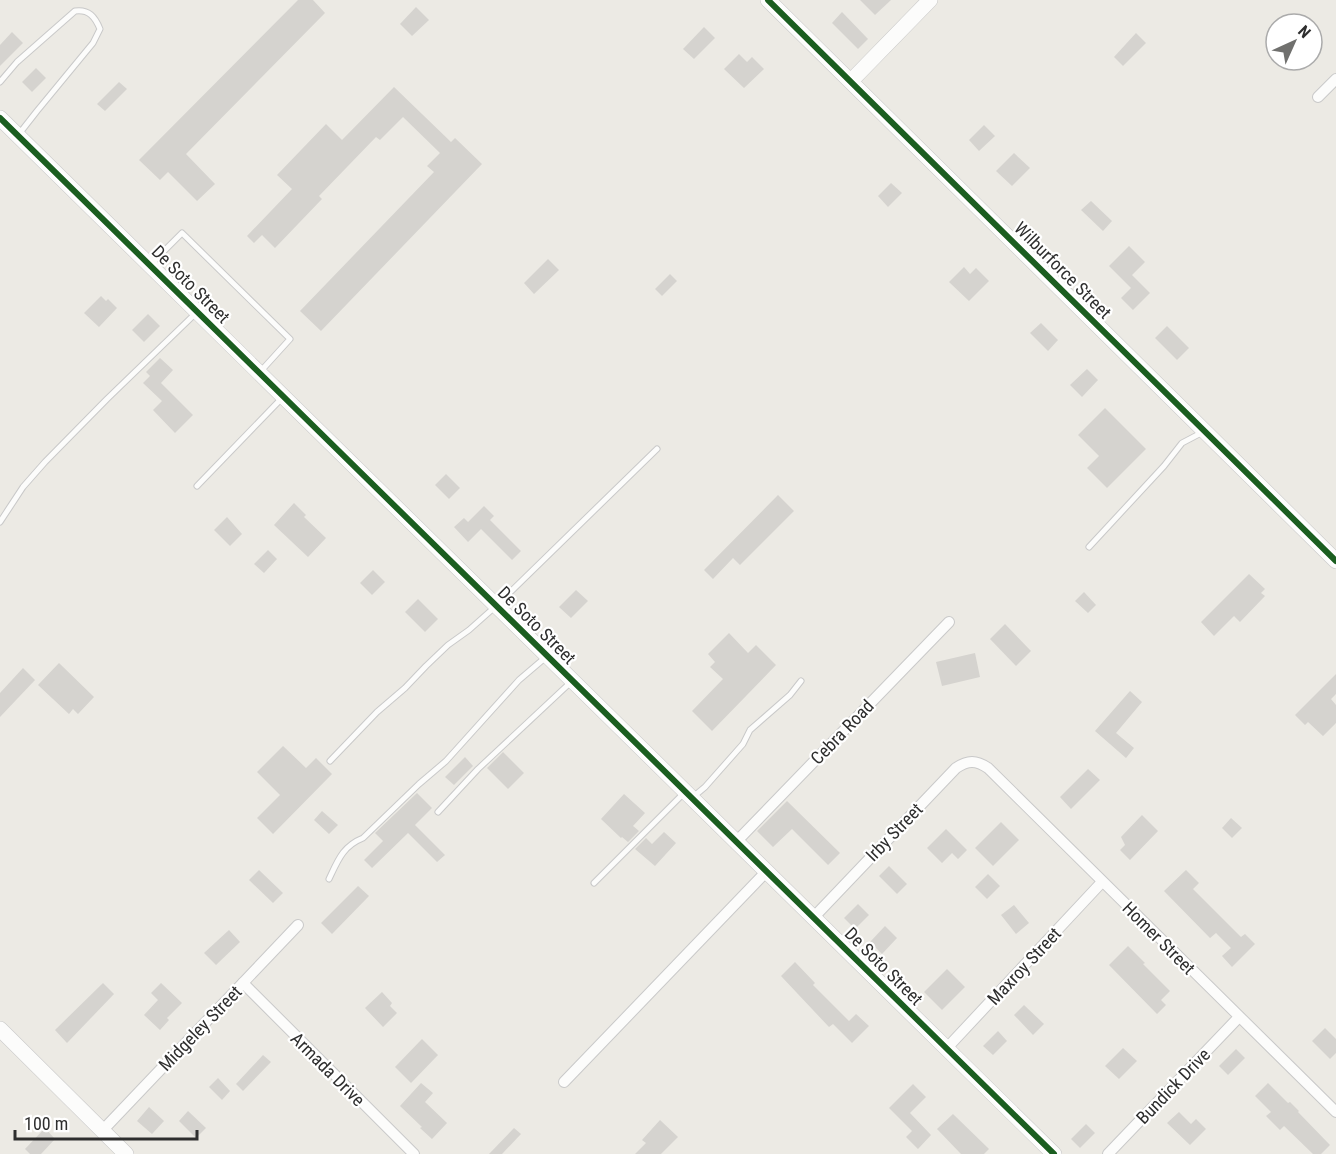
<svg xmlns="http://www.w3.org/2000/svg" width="1336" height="1154" font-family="'Roboto Condensed',sans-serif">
	<rect width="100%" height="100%" fill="#eceae4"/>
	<g fill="#d5d3cf">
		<path d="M298 0H313L325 13 186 154 215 184 197 201 168 172 160 180 139 160Z"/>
		<path d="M860 0H891L875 15Z"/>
		<path d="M416 7 429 20 412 36 400 24Z"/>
		<path d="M842 12 868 39 858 49 832 23Z"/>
		<path d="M704 27 715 38 694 59 683 49Z"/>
		<path d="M12 32 23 43 0 66V45Z"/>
		<path d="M1136 33 1146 43 1123 66 1114 57Z"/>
		<path d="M739 54 747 62 752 57 764 69 744 88 724 69Z"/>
		<path d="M36 68 46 78 32 92 22 82Z"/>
		<path d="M119 82 127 89 105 111 97 104Z"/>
		<path d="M394 87 451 142 455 138 482 164 321 331 300 311 434 172 427 166 440 153 403 117 380 140 376 137 319 196 322 199 275 248 262 235 254 243 247 236 292 189 277 175 326 124 342 140Z"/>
		<path d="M984 125 995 136 979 151 969 140Z"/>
		<path d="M1014 153 1030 168 1012 186 996 171Z"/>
		<path d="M891 183 902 193 888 207 878 196Z"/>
		<path d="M1091 201 1112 221 1103 231 1081 210Z"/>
		<path d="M1129 246 1145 262 1132 275 1150 293 1133 310 1121 298 1131 288 1109 266Z"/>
		<path d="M548 259 559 270 534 294 524 283Z"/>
		<path d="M964 267 970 274 976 268 989 281 969 301 949 282Z"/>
		<path d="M670 274 677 281 662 296 655 289Z"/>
		<path d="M101 296 106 301 108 299 117 308 99 327 84 313Z"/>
		<path d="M148 314 160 326 144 342 132 330Z"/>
		<path d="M1041 323 1058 340 1048 351 1030 333Z"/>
		<path d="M1167 326 1189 348 1177 360 1155 338Z"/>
		<path d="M160 358 173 370 161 383 193 415 175 433 153 410 162 401 143 383 150 376 146 372Z"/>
		<path d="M1087 369 1098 380 1082 397 1070 385Z"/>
		<path d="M1105 408 1146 449 1107 488 1087 468 1099 456 1078 435Z"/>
		<path d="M446 474 460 488 449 499 435 485Z"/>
		<path d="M778 495 794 511 740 565 733 558 713 579 704 570Z"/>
		<path d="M294 503 306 515 304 517 326 538 308 557 274 525Z"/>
		<path d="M484 506 494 516 490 520 521 551 512 560 481 529 468 542 454 527 464 518 468 522Z"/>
		<path d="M227 517 242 534 230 546 214 530Z"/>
		<path d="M268 550 277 559 264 573 254 564Z"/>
		<path d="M373 570 385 582 372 595 360 583Z"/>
		<path d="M1249 574 1265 589 1261 593 1265 596 1240 622 1234 616 1214 636 1201 622Z"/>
		<path d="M576 590 588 601 571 618 559 607Z"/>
		<path d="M1084 592 1096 605 1088 613 1075 601Z"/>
		<path d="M418 599 438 619 425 632 405 612Z"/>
		<path d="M1005 624 1031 651 1016 666 990 639Z"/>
		<path d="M729 633 748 653 756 645 776 665 712 731 692 711 723 679 710 667 715 662 708 654Z"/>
		<path d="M975 653 980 677 942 686 936 662Z"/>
		<path d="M59 663 94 697 78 714 73 709 69 714 38 685Z"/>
		<path d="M23 668 35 680 0 717V693Z"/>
		<path d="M1336 674V694L1331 699 1336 705V723L1323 736 1308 722 1305 725 1295 715Z"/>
		<path d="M1130 691 1142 702 1116 733 1134 748 1126 758 1095 731Z"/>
		<path d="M283 746 306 768 316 758 332 774 273 834 257 818 280 795 257 772Z"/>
		<path d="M503 752 524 773 508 789 487 768Z"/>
		<path d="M465 757 473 766 454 785 445 777Z"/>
		<path d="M1088 769 1100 780 1071 809 1060 797Z"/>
		<path d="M417 793 432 808 415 825 445 855 437 862 408 833 372 868 364 860 383 841 375 833Z"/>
		<path d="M624 794 645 813 633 826 639 831 628 842 622 837 621 838 601 819Z"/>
		<path d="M787 801 840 853 828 865 792 829 773 847 757 831Z"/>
		<path d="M322 811 338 825 329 834 314 820Z"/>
		<path d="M1142 815 1158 831 1130 860 1120 850 1125 845 1121 837Z"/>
		<path d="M1231 818 1242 828 1232 838 1222 828Z"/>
		<path d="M1001 822 1019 840 993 866 975 848Z"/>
		<path d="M946 829 967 850 958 859 952 853 942 863 927 848Z"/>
		<path d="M664 832 676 843 655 866 635 849 646 838 652 844Z"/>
		<path d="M889 866 907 884 897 894 879 876Z"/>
		<path d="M259 870 283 893 273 903 249 880Z"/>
		<path d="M1186 870 1199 883 1193 889 1241 937 1245 934 1255 944 1232 967 1222 956 1231 948 1216 933 1210 938 1164 891Z"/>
		<path d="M988 874 1000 886 987 899 975 887Z"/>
		<path d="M358 886 369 896 332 934 321 923Z"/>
		<path d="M858 904 869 915 855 929 844 918Z"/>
		<path d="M1014 905 1029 923 1016 934 1001 915Z"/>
		<path d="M885 926 897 938 882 954 870 942Z"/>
		<path d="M229 930 240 942 216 965 204 953Z"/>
		<path d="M1128 946 1145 963 1143 964 1170 991 1161 1000 1166 1005 1157 1014 1109 965Z"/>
		<path d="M795 962 815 983 813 985 849 1021 856 1014 869 1026 852 1043 833 1024 829 1027 781 976Z"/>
		<path d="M947 969 965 987 942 1010 924 992Z"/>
		<path d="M103 983 114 994 67 1043 55 1030Z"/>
		<path d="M161 983 182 1003 167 1018 169 1020 160 1030 144 1015 158 1000 151 993Z"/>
		<path d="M382 992 392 1003 390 1006 397 1013 383 1027 365 1008Z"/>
		<path d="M1024 1005 1044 1024 1033 1035 1014 1015Z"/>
		<path d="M1325 1028 1336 1039V1053L1330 1059 1312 1041Z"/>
		<path d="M998 1031 1007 1041 993 1055 983 1046Z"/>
		<path d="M422 1039 438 1055 411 1083 395 1067Z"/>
		<path d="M1123 1048 1137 1061 1119 1079 1105 1066Z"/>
		<path d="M1236 1049 1245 1058 1228 1075 1219 1066Z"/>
		<path d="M263 1055 271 1062 243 1091 236 1084Z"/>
		<path d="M218 1078 230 1091 222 1100 209 1087Z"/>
		<path d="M421 1083 433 1093 425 1102 447 1123 432 1139 420 1128 422 1127 400 1106Z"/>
		<path d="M1268 1083 1288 1103 1290 1102 1299 1111 1298 1112 1330 1145 1321 1154H1313L1284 1126 1280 1130 1266 1116 1271 1112 1255 1096Z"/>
		<path d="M913 1084 926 1097 910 1113 931 1135 918 1149 906 1137 912 1131 889 1108Z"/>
		<path d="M149 1107 164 1121 152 1134 137 1121Z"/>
		<path d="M188 1111 206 1128 196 1138 179 1121Z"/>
		<path d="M1179 1112 1191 1124 1196 1119 1206 1129 1190 1145 1167 1123Z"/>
		<path d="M953 1114 989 1149 984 1154H961L937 1129Z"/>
		<path d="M660 1120 678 1137 661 1154H635L646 1143 642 1140Z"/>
		<path d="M1086 1124 1095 1133 1080 1148 1071 1139Z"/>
		<path d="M45 1128 55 1139 41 1154H30L25 1149Z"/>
		<path d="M514 1128 521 1134 502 1154H489Z"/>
	</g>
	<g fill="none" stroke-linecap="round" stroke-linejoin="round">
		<defs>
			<g id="lane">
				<path d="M0 82 17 62 75 11C89 9 95 17 100 29L93 43 37 111 19 134"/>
				<path d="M151 264 182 233 290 339 260 372"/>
				<path d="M197 486 282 398"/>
				<path d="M0 522 23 487 45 462 107 399 196 313"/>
				<path d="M1089 547 1164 466 1182 443 1203 432"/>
				<path d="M330 761 377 712 405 688 426 666 448 645 469 630 496 606 657 449"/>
				<path d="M693 797 705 787 743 744 750 730 790 695 801 681"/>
				<path d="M438 812 478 769 571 682"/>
				<path d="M329 879C338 860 343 846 363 838L419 784 446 761 519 680 546 657"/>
				<path d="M594 883 684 793"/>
			</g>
			<g id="street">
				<path d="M1318 97 1336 79"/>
				<path d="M736 842 949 622"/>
				<path d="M813 918 956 768C968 760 976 760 988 768L1336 1112"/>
				<path d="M243 983 414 1154"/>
				<path d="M946 1049 1102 882"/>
				<path d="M564 1082 766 872"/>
				<path d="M102 1131 298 925"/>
				<path d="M1108 1154 1239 1017"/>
			</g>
			<g id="secondary">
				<path d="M768 0 1336 561"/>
				<path d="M851 81 930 0"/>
				<path d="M0 118 1054 1154"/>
				<path d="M0 1029 126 1154"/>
			</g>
		</defs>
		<use href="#lane" stroke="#c9c9c9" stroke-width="7"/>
		<use href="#street" stroke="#c9c9c9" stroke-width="12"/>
		<use href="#secondary" stroke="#c9c9c9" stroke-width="16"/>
		<use href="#lane" stroke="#fcfcfb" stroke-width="5"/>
		<use href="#street" stroke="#fcfcfb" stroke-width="10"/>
		<use href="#secondary" stroke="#fcfcfb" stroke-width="15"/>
		<defs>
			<g id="cycleway">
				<path d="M768 0 1336 561"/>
				<path d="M0 118 1054 1154"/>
			</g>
		</defs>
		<use href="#cycleway" stroke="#fff" stroke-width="10"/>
		<use href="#cycleway" stroke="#1b5e20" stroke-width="6"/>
	</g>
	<g text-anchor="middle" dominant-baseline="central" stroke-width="4.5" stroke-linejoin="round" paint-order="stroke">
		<g font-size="18" fill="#2e2e2e" stroke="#fff">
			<text transform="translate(1063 270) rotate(45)">Wilburforce Street</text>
			<text transform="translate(191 284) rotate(45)">De Soto Street</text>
			<text transform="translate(537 625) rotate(45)">De Soto Street</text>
			<text transform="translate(842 732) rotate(-46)">Cebra Road</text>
			<text transform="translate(894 832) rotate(-46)">Irby Street</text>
			<text transform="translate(1159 938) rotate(45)">Homer Street</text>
			<text transform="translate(884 966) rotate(45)">De Soto Street</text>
			<text transform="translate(1024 966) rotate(-47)">Maxroy Street</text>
			<text transform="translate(200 1028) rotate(-46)">Midgeley Street</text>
			<text transform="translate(328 1069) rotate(45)">Armada Drive</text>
			<text transform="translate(1173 1086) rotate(-46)">Bundick Drive</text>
		</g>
	</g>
	<g transform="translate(1294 42) rotate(45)"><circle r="28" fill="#ffffff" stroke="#ababab" stroke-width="1.5"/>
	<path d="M0-4.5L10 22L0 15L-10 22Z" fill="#70706e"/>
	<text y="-9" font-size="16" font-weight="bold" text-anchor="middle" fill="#2e2e2e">N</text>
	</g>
	<path d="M15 1130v9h182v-9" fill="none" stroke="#2e2e2e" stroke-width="3"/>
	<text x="24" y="1130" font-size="18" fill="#2e2e2e" stroke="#ffffff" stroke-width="4.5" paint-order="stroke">100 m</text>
</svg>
